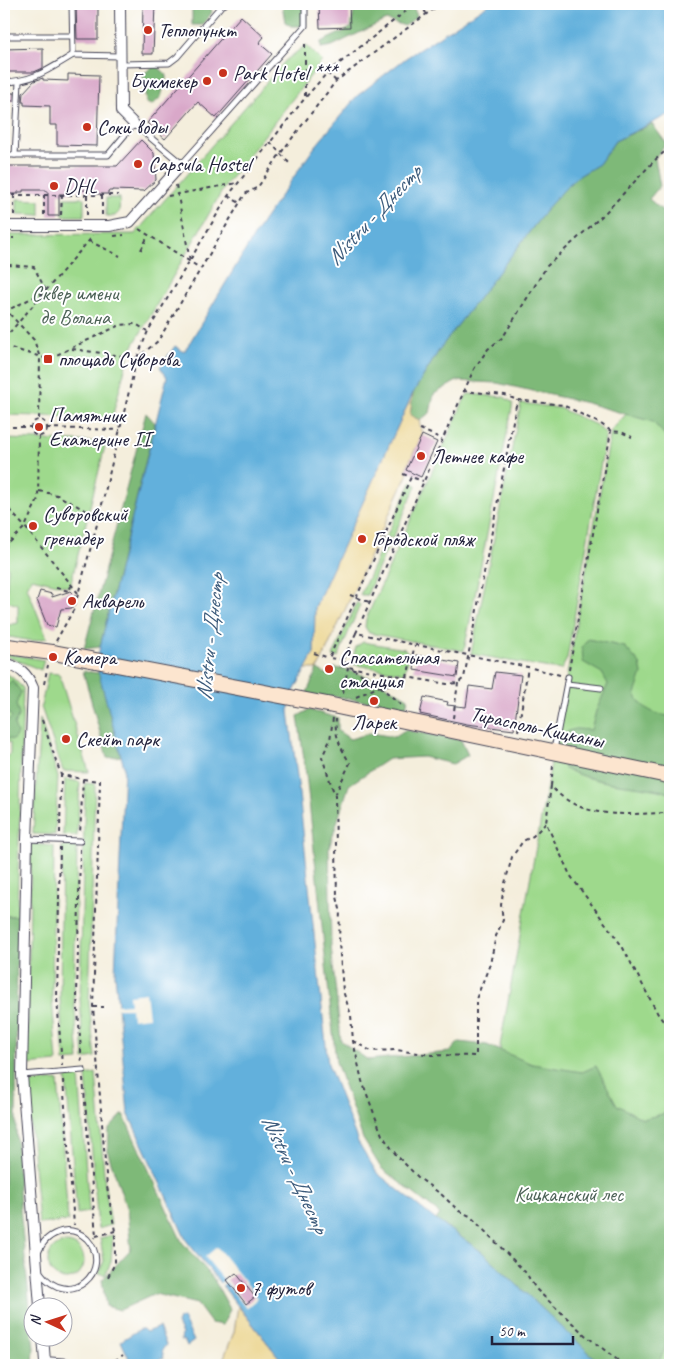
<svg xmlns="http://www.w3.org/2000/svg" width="674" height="1369" font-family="Caveat,sans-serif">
	<rect width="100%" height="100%" fill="#fff"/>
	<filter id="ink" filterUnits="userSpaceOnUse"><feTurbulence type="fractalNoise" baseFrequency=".02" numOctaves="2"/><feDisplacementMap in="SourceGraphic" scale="10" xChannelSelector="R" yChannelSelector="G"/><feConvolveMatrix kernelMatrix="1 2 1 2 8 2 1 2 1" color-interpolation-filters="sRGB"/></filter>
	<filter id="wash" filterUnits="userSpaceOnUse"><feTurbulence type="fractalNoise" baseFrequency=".0096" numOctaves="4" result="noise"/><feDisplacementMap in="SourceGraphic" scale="20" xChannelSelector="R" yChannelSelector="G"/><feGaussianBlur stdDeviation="1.12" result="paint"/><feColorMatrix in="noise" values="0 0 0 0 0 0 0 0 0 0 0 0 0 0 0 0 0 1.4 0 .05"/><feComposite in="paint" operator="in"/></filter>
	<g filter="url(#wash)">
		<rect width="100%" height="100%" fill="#f4eedc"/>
		<g fill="#9ed98c" stroke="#607e64">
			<path d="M306 45 322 61 225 186 129 353 112 418 4 415V235L135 234 285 61Z"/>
			<path d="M64 198H84V216H63Z"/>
			<path d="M106 198H120L119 212 115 216H106Z"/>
			<path d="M17 199 40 200V215L17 214Z"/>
			<path d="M670 365V1365H602L504 1086 500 1046 611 431Z"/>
			<path d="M469 394 504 397 513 403 464 651 369 633 365 627 366 619 466 396Z"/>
			<path d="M521 403 559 408 596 425 606 434 567 659 561 670 471 654Z"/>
			<path d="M4 439 106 442 70 587 32 578 27 587 47 638 32 641 4 636V626L18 623V605L6 601 8 567 4 566Z"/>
			<path d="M412 481 416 486 393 538 386 537Z"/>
			<path d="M384 543 388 546 367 595H360Z"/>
			<path d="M357 602 360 605 338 657 333 656Z"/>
			<path d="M363 642 405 649 410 655 404 673 351 664 356 647Z"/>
			<path d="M4 653 44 660 41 670 4 655Z"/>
			<path d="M4 673 12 677 23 688 17 916H4V758L10 754V743L4 741Z"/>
			<path d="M48 673 59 674 89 772 63 771 41 707Z"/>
			<path d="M40 718 58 777 55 835 33 834Z"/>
			<path d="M65 779 80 782 77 836 63 835Z"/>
			<path d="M85 783 95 784 89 1003 95 1057 84 1059 80 999Z"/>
			<path d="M31 844 54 846 52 997 57 1062 27 1065Z"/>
			<path d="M62 846 77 847 74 998 79 1060 64 1061 60 998Z"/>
			<path d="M96 1073 105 1186 111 1225 98 1229 86 1075Z"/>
			<path d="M79 1076 89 1211 77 1214 66 1078Z"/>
			<path d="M58 1080 68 1221 39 1224 27 1083Z"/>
			<path d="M113 1235 111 1262 105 1275 99 1273 104 1261 100 1238Z"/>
			<circle cx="66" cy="1261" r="18"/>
		</g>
		<g fill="#7eb978" stroke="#506e5a">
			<path d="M282 4H305V26H291L285 22Z"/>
			<path d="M359 4H412L417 16 405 26 386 20 332 46 321 48V42L351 28 355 5Z"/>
			<path d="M210 6 212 12 203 25H192V8Z"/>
			<path d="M156 65 167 75 161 97 152 105 146 103 143 74Z"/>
			<path d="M652 124 666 143 655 158 660 186 649 199 664 212 670 205V441L653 422 587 403 497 383 457 381 434 394 430 413 419 420 410 415 413 393 441 347 550 205 574 179 599 164 615 141Z"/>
			<path d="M146 413 155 423 100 647 84 649Z"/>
			<path d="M588 639 625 647 640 664 642 674 635 694C642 709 655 715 670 716V793C644 785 616 786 590 778 581 776 572 772 564 769V738L568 731 576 729 591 730 596 711 608 684 602 673 583 662 582 647Z"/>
			<path d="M334 668 345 669 368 677 385 685 408 698 406 707 378 704 379 699 370 698 369 702 332 696 331 700 306 695 317 669 326 674 332 673Z"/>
			<path d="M83 671 99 673 121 756 107 758Z"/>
			<path d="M12 680 21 692 16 704 19 715 14 725 17 734 13 740 4 738V726L12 717 4 708V688Z"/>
			<path d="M309 710 338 718V731L350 739 371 733 394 737 405 730 461 740 468 755 453 764 423 757 388 759 349 785 329 848 331 946 341 1041 368 1060 450 1052 459 1042 487 1045 532 1064 582 1072 596 1066 617 1105 643 1119 670 1112V1339L657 1365H602L482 1252 436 1220 440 1214 381 1168 363 1139 336 1062 307 782 298 716Z"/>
			<path d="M4 916H17L16 1127 20 1208 34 1349 33 1365H4Z"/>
			<path d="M123 1114 182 1242 213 1278 230 1309 223 1325 211 1323 197 1304 155 1294 120 1310 106 1306 102 1280 131 1249 127 1210 108 1153 109 1129Z"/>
		</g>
		<g fill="#eeda9e" stroke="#887e6c">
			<path d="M413 393 410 415 419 420 422 435 406 469 409 471 321 662 317 669H305L314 653 315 607Z"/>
			<path d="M238 1306 285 1365H221L234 1332Z"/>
		</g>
		<g fill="#62b0dc" stroke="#42698c">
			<path d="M489 4H670V114L615 141 599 164 574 179 550 205 441 347 413 393 315 607 314 653 290 699 289 711 298 784 328 1064 358 1142 377 1173 436 1220 482 1252 602 1365H285L186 1240 128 1113 115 974 124 767 96 663 167 377 160 367 175 346 184 352 263 221 314 148 357 96 406 58Z"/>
			<path d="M183 1318 194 1341 187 1346 185 1341 181 1340 182 1334 177 1324 179 1319Z"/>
			<path d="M159 1327 166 1345 162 1350 164 1358 146 1365H132L121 1341 140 1329H143L146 1332Z"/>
		</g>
		<g fill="#f4eedc">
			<path d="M146 993 149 1017 132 1019 131 1008H116L115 1005 130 1004 129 995Z"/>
			<path d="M217 1247 258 1298 246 1308 226 1283 220 1287 218 1285 224 1280 205 1257Z"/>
		</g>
		<g id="blocks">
			<g fill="#d9a8c9">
				<path d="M76 4H98V39H77Z"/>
				<path d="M319 4H349L350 27 320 28Z"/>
				<path d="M143 5H155L153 54H142Z"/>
				<path d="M241 16 264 37 259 43 272 54 216 118 198 102 165 139 147 123Z"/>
				<path d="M43 48V68L34 72H4V49Z"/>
				<path d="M68 74 99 75 97 146 57 145V125H50V106L24 105V102H22L23 93 34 81 43 78V80L68 81Z"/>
				<path d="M7 93H14V101H6Z"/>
				<path d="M141 140 154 153 156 180 144 191 112 190V191H108V194H94V191L89 192 90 190H70L71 192H65V194H59V216H48V192H46V190H23V192H18V194H4V166H117Z"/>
				<path d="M422 435 437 442 421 477 406 470Z"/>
				<path d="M40 591 52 594V597L71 591 75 595 72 608 61 609 56 627 47 625 37 600Z"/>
				<path d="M416 655 459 663 457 677 414 670Z"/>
				<path d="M495 672 521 675 514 730 467 724 420 714 424 697 448 702 447 705 466 707 469 686 492 689Z"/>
				<path d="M236 1273 255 1297 246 1304 227 1280Z"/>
			</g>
		</g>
	</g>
	<g filter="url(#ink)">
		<use href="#blocks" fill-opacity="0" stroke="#424153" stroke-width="1"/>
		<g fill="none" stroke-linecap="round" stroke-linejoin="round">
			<defs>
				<g id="lane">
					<path d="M72 4 73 55 120 56"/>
					<path d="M4 36H72"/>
					<path d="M121 64 169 63 177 57 221 6 225 4"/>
					<path d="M4 82C34 81 48 70 73 55"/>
					<path d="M4 155H108L134 124 182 164"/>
					<path d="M15 155 19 82"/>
					<path d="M182 164 305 26V4"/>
					<path d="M567 684 601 688"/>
					<path d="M554 750 568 677"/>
					<path d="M27 839 80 841"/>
					<path d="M22 1075 83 1070"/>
					<path d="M38 1253C42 1242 50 1234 63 1231 72 1229 81 1233 87 1239 115 1270 69 1312 40 1272"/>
				</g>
				<g id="street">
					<path d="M120 4 121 111 134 124"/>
					<path d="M4 226H109L130 222 182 164"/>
					<path d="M4 662C20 669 26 671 33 688L27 839 22 1075 40 1306"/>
					<path d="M43 1336 45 1362 80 1365"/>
				</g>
				<path id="secondary" d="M4 646 56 653 330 705 670 776"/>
			</defs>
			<use href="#lane" stroke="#424153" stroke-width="7"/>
			<use href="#street" stroke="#424153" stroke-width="12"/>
			<use href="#secondary" stroke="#424153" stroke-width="17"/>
			<g stroke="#424153" stroke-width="2" stroke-dasharray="4 4" stroke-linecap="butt">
				<path d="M420 4 426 13"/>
				<path d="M327 73 336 81"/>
				<path d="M305 96V39"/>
				<path d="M270 142 290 164"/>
				<path d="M176 185 190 261"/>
				<path d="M4 195H118"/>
				<path d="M168 196 237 183"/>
				<path d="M228 196 240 203"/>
				<path d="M14 215V195"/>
				<path d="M44 215V195"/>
				<path d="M61 215 62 195"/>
				<path d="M87 215V195"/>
				<path d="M102 215V195"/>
				<path d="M139 229 200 268"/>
				<path d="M114 236 124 235"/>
				<path d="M4 238H14"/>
				<path d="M89 241 120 256"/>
				<path d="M141 250 148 236"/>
				<path d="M4 282 8 265 5 238"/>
				<path d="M4 308 34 340 40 358 39 419"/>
				<path d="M4 312 46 291 34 267 8 265"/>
				<path d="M4 339 93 236"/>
				<path d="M4 346 48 359 120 325 136 324 147 331"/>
				<path d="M72 349 137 358 158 341 245 194 258 187 280 154 336 81 440 4"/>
				<path d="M463 391 505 395 517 400 563 405 601 424 611 431 621 432 632 437"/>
				<circle cx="39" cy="428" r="8"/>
				<path d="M4 427H30"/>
				<path d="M47 428 120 430"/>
				<path d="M420 429 442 439"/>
				<path d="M403 474 411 477"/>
				<path d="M39 491 57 495 98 517"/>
				<path d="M4 504 25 527 78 593"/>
				<path d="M377 537 396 543"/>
				<path d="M4 548 25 527 38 499 39 436"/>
				<path d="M56 588 69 591 71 586"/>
				<path d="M350 595 369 602"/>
				<path d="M356 633 343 660 348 667 447 684 458 683 464 678 517 400"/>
				<path d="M56 641 74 609 99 517 137 358 148 331 228 196 305 98 327 73 415 4"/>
				<path d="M314 653 329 658"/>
				<path d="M343 660 329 658 411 477 423 481"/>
				<path d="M353 669 380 686 403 707"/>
				<path d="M569 670 611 431"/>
				<path d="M560 675 528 667 356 633 474 369 488 349 503 337 547 266 604 214 655 160 670 147"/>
				<path d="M44 684 48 665"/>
				<path d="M343 694 348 667"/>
				<path d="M356 697 380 686 403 683 407 677 415 645"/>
				<path d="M333 718 330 740 322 757 335 796 337 897 340 909 339 943 343 991 351 1015 353 1041 362 1081 382 1135 397 1156 419 1178 442 1195 459 1211 470 1216 526 1273 536 1289 585 1335 624 1365"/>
				<path d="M453 718 458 683"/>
				<path d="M42 720 61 775 83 779 80 834"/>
				<path d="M518 731 528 667"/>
				<path d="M553 766 551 786C582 822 628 813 670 813"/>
				<path d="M83 779 100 781 93 1007 107 1187 115 1231V1263L107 1279"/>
				<path d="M551 786 546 823 570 875 622 946 659 1016 670 1029"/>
				<path d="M335 795 350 763C341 749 334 735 336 719"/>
				<path d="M60 833 61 775"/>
				<path d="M60 847 57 998 62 1065"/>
				<path d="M80 849 77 997 82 1064"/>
				<path d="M93 1007H104"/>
				<path d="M353 1041 371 1051 396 1050 432 1055 476 1056V999L490 964 496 936 503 920 501 905 504 887 512 857 523 841 533 836 546 823"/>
				<path d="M83 1078 96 1236 95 1238"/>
				<path d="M63 1080 74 1225"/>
				<path d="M96 1236 115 1231"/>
				<path d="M108 1365 123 1355"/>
				<path d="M664 1365 670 1356"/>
			</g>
			<use href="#lane" stroke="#fff" stroke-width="5"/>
			<use href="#street" stroke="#fff" stroke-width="10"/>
			<use href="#secondary" stroke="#fce5cf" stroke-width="15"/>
		</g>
	</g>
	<g fill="#c8321e" stroke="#fff" stroke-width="2">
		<circle cx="148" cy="30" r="5"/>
		<circle cx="223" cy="73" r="5"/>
		<circle cx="207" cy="81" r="5"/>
		<circle cx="87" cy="127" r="5"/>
		<circle cx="138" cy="164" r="5"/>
		<circle cx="54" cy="186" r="5"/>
		<rect x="43" y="354" width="10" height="10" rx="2.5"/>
		<circle cx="39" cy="427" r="5"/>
		<circle cx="421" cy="456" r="5"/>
		<circle cx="33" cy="526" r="5"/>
		<circle cx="362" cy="539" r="5"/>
		<circle cx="72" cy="601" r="5"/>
		<circle cx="53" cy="657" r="5"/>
		<circle cx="329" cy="669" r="5"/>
		<circle cx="374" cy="701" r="5"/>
		<circle cx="66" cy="739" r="5"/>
		<circle cx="241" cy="1288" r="5"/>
	</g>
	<g text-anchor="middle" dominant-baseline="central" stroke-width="4" stroke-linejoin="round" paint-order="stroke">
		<g font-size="21" fill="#22223b" stroke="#fff" text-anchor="start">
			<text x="158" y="30">Теплопункт</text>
			<text x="233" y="73">Park Hotel ***</text>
			<text x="197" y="81" text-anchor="end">Букмекер</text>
			<text x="97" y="127">Соки воды</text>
			<text x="148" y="164">Capsula Hostel</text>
			<text x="64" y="186">DHL</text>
			<text x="58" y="359">площадь Суворова</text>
			<text x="49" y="415">Памятник<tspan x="49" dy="24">Екатерине II</tspan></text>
			<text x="431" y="456">Летнее кафе</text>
			<text x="43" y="514">Суворовский<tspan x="43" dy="24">гренадер</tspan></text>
			<text x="372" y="539">Городской пляж</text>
			<text x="82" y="601">Акварель</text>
			<text x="63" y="657">Камера</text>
			<text x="339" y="657">Спасательная<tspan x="339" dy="24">станция</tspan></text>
			<text x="374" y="722" text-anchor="middle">Ларек</text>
			<text x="76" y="739">Скейт парк</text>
			<text x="251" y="1288">7 футов</text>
		</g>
		<g font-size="21" fill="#4d6257" stroke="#fff">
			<text x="75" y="293">Сквер имени<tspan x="75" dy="24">де Волана</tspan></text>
			<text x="569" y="1194">Кицканский лес</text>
		</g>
		<g font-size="21" fill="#22223b" stroke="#fff">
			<text transform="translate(537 727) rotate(12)">Тирасполь-Кицканы</text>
		</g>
		<g font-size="22" font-style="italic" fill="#3c5b7b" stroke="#fff">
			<text transform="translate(374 215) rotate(-47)">Nistru - Днестр</text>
			<text transform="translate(210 637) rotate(-84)">Nistru - Днестр</text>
			<text transform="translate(295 1174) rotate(65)">Nistru - Днестр</text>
		</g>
	</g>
	<rect width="674" height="1369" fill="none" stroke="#fff" stroke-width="20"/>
	<g transform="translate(48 1322) rotate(274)"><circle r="24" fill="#ffffff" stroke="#a7a7b1"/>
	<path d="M0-4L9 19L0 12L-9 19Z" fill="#c8321e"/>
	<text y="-8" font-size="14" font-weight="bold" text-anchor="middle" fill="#22223b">N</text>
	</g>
	<path d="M492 1336v8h81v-8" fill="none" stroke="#22223b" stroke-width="2.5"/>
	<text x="499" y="1336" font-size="15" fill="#22223b" stroke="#ffffff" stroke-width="4" paint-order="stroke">50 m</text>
</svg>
